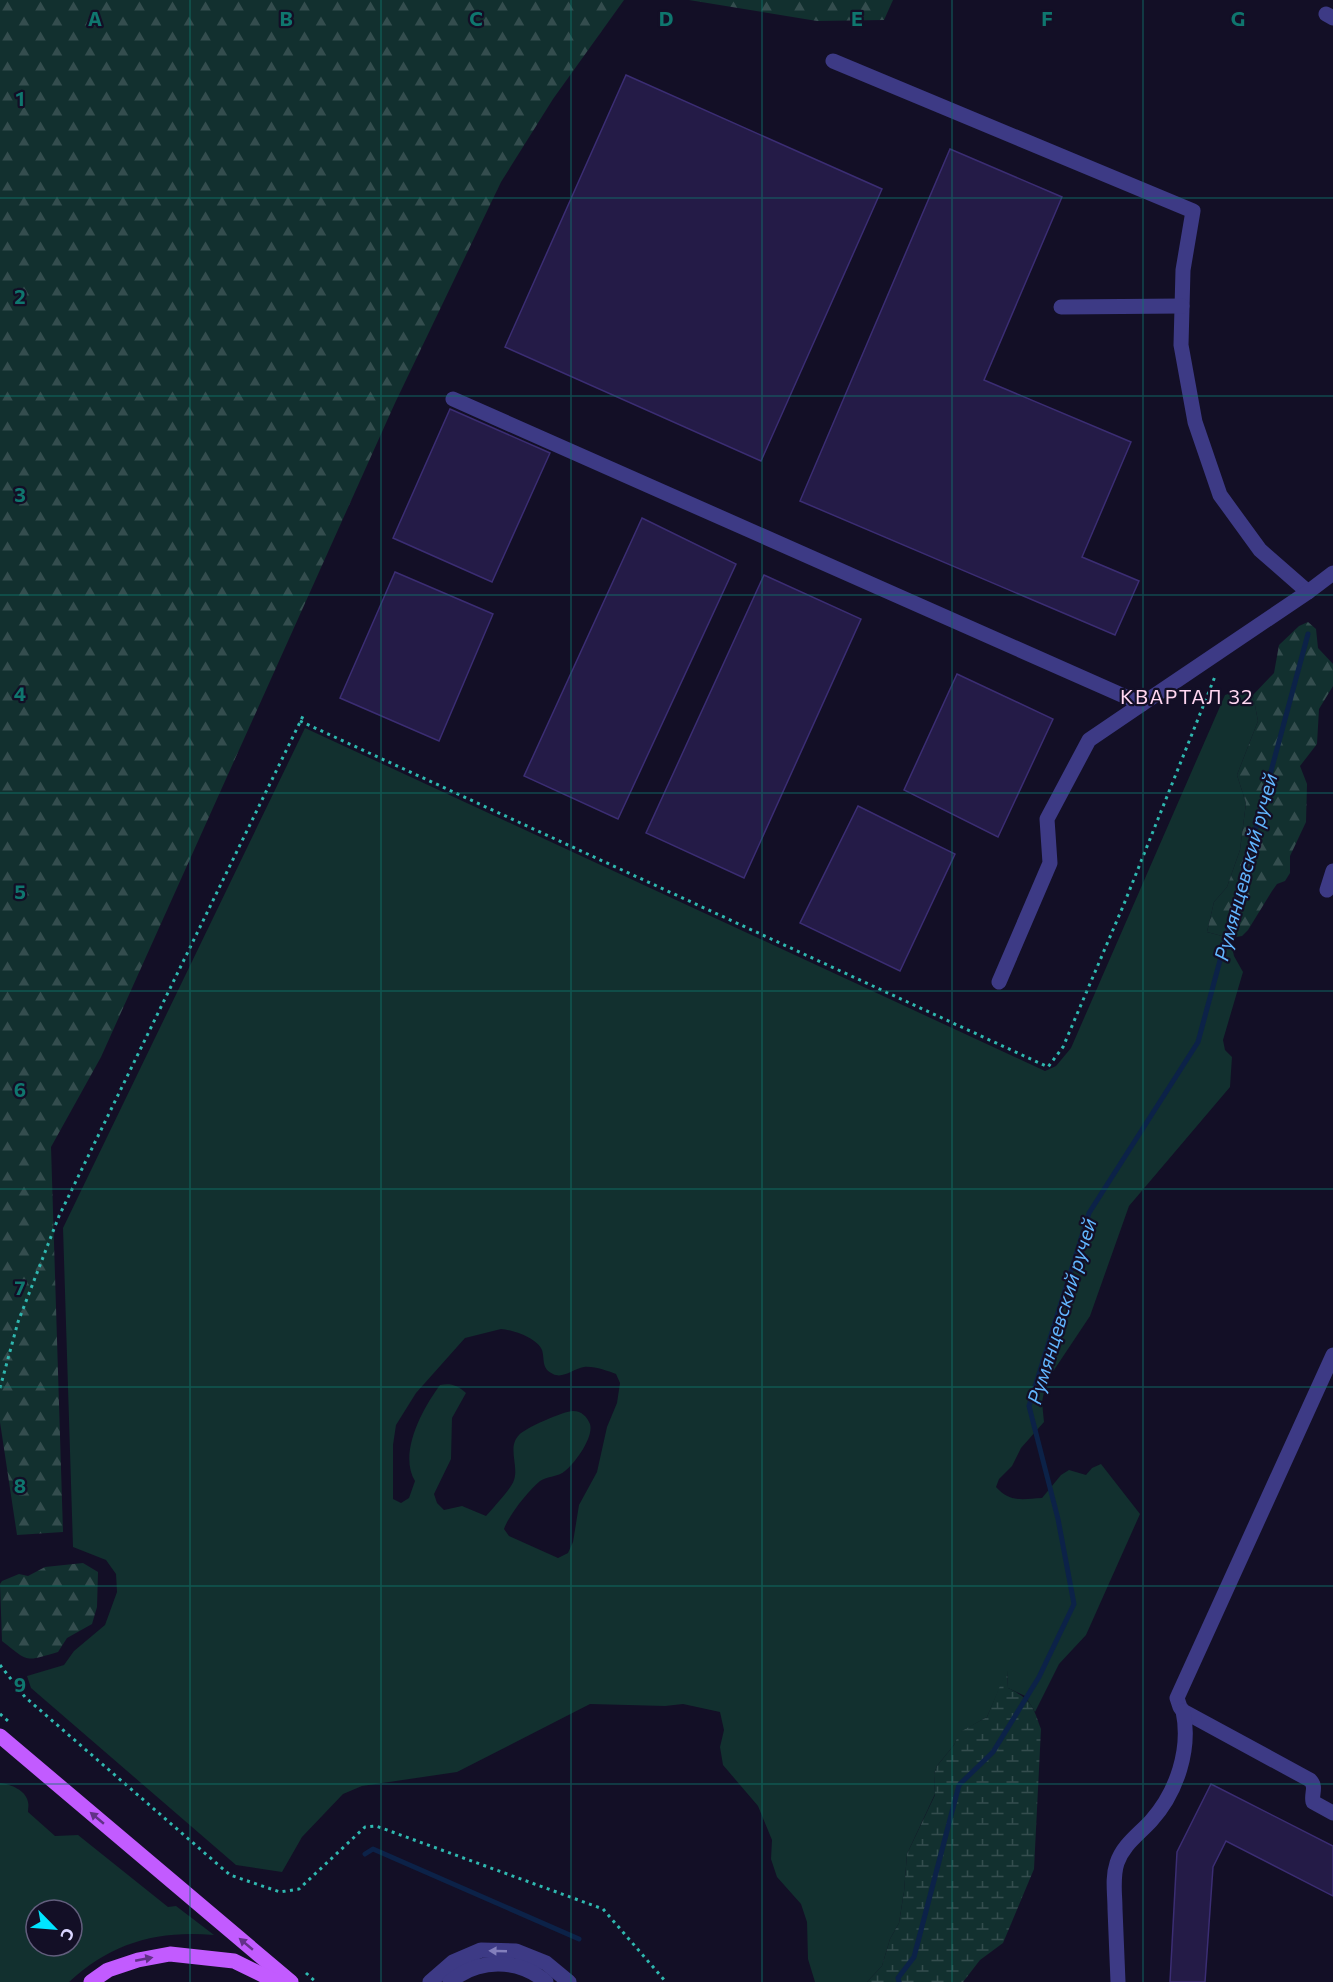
<svg xmlns="http://www.w3.org/2000/svg" width="1333" height="1982" font-family="Commissioner,sans-serif">
	<defs>
		<pattern id="forest-firs" width="22" height="20" patternUnits="userSpaceOnUse" patternTransform="scale(1.5)"><rect width="22" height="20" fill="#12302f"/><path d="M5 1l3.5 6h-7zM16 11l3.5 6h-7z" fill="#344d4e"/></pattern>
		<pattern id="wetland-marsh" width="20" height="14" patternUnits="userSpaceOnUse" patternTransform="scale(1.5)"><rect width="20" height="14" fill="#12302f"/><path d="M1 5h8M5 5V1M11 12h8M15 12V8" fill="none" stroke="#344d4e"/></pattern>
	</defs>
	<rect width="100%" height="100%" fill="#130f26"/>
	<g fill="#12302f" fill-rule="evenodd">
		<path d="M1247 688 1253 695 1258 721 1237 775 1246 803 1240 850 1227 887 1214 902 1207 932 1230 938 1234 956 1243 972 1223 1040 1225 1050 1232 1057 1230 1087 1129 1206 1090 1316 1046 1382 1042 1402 1044 1422 1021 1448 1012 1466 999 1479 996 1487C1010 1503 1023 1499 1042 1498L1061 1475 1069 1470 1086 1475 1092 1468 1101 1464 1140 1514 1086 1635 1059 1664 1035 1712 1025 1696 1008 1688 1007 1671 987 1717 961 1732 954 1745 937 1766 934 1774 935 1794 907 1854 904 1892 899 1923 890 1939 882 1966 867 1982H815L808 1959 807 1922 801 1904 777 1877 771 1859 772 1840 758 1806 723 1765 720 1747 724 1730 720 1712 683 1704 665 1706 590 1704 457 1772 362 1786 343 1794 302 1837 282 1872 236 1865 31 1688 27 1676 64 1665 74 1651 105 1625 117 1592 116 1574 106 1560 73 1547 63 1228 305 728 1045 1071 1056 1066 1071 1048 1225 695ZM501 1329C513 1330 537 1338 542 1350 545 1360 541 1368 553 1374 563 1379 573 1369 584 1367 595 1366 607 1371 616 1374L620 1383 617 1403 607 1427 597 1472 579 1505 573 1542 568 1553 558 1558 509 1536 504 1529C509 1515 528 1491 540 1481 547 1476 558 1477 565 1471 575 1463 594 1437 590 1424 587 1417 582 1411 573 1411 564 1411 525 1428 519 1435 507 1447 519 1466 514 1480 512 1488 492 1509 486 1516L462 1506 444 1510 437 1503 434 1494 451 1459 452 1418 466 1393C457 1385 451 1383 440 1385 423 1408 398 1453 415 1481L409 1498 401 1503 393 1499V1445L396 1425 416 1393 465 1338Z"/>
		<path d="M0 1783C10 1784 26 1790 28 1802 29 1805 28 1808 28 1812L55 1836 78 1835 168 1907 176 1906 214 1935C157 1930 111 1943 69 1982H0ZM36 1910H72V1946H36Z"/>
	</g>
	<g fill="url(#forest-firs)">
		<path d="M0 0H624L553 99 501 182 395 403 101 1057 51 1147 63 1532 17 1535 0 1422Z"/>
		<path d="M689 0H893L884 20 817 21Z"/>
		<path d="M1308 622 1316 629 1318 648 1333 664V686L1319 709 1317 744 1300 766 1307 784 1306 822 1290 856V873L1285 881 1277 884 1272 891 1248 930 1242 936 1230 938 1207 932 1214 902 1227 887 1240 850 1246 803 1237 775 1258 721 1253 695 1274 673 1279 645 1299 626Z"/>
		<path d="M83 1563 98 1572 97 1607 92 1624 67 1638 58 1652C24 1662 29 1662 2 1641L0 1584 2 1581 19 1574 28 1576 45 1567Z"/>
	</g>
	<path fill="url(#wetland-marsh)" d="M1007 1669 1008 1688C1031 1699 1033 1706 1041 1729L1034 1869 1003 1943 980 1960 963 1982H867L882 1966 890 1939 899 1923 904 1892 907 1854 935 1795 934 1774 937 1766 954 1745 960 1732 987 1717Z"/>
	<g fill="none" stroke-linecap="round" stroke-linejoin="round">
		<g stroke="#0c2248" stroke-width="5">
			<path d="M365 1854 373 1849 579 1939"/>
			<path d="M899 1982 898 1978 914 1957 959 1785 993 1752 1039 1677 1074 1604 1058 1519 1029 1406 1089 1213 1198 1042 1308 634"/>
		</g>
	</g>
	<g fill="#241b47" stroke="#3b2d73" stroke-width="1.5">
		<path d="M626 75 882 189 761 461 505 347Z"/>
		<path d="M950 149 1062 197 984 380 1131 442 1082 557 1139 581 1115 635 800 501Z"/>
		<path d="M450 409 550 453 492 582 393 538Z"/>
		<path d="M642 518 736 564 618 819 524 776Z"/>
		<path d="M395 572 493 614 439 741 340 698Z"/>
		<path d="M764 575 861 619 744 878 646 833Z"/>
		<path d="M957 674 1053 719 998 837 904 790Z"/>
		<path d="M858 806 955 854 900 971 800 923Z"/>
		<path d="M1211 1784 1333 1846V1896L1226 1841 1213 1867 1205 1982H1170L1177 1852Z"/>
	</g>
	<g fill="none" stroke-linecap="round" stroke-linejoin="round">
		<g stroke="#2fb8b0" stroke-width="3" stroke-dasharray="3 4.5" stroke-linecap="butt">
			<path d="M300 721 1048 1067 1063 1047 1124 904 1216 674"/>
			<path d="M0 1388 18 1322 59 1216 303 716"/>
			<path d="M0 1665 25 1697 230 1875 280 1892 299 1889 365 1827 376 1826 603 1909 666 1982"/>
			<path d="M0 1714 8 1721"/>
			<path d="M306 1973 316 1982"/>
		</g>
		<g stroke="#3d3a85" stroke-width="15">
			<path d="M1326 14 1333 18"/>
			<path d="M833 61 1193 211 1183 270 1181 345 1195 422 1220 495 1260 550 1308 592"/>
			<path d="M1061 307 1182 306"/>
			<path d="M453 399 1142 704 1308 592 1333 573"/>
			<path d="M1327 890 1333 871"/>
			<path d="M999 982 1050 863 1047 819 1089 740 1142 704"/>
			<path d="M1333 1355 1177 1698 1180 1707 1183 1711 1310 1780C1317 1787 1311 1794 1313 1802L1333 1813"/>
			<path d="M430 1982 453 1962 481 1950 516 1951 546 1963 569 1982"/>
			<path d="M450 1982C478 1958 518 1958 546 1982"/>
			<path d="M1118 1982C1117 1958 1116 1933 1115 1909 1115 1894 1112 1878 1117 1863 1123 1845 1138 1835 1151 1821 1177 1792 1191 1749 1183 1711"/>
		</g>
		<g stroke="#c25bff" stroke-width="15">
			<path d="M0 1736 291 1982"/>
			<path d="M91 1982 108 1970 138 1960 170 1954 234 1961 277 1982"/>
		</g>
	</g>
	<defs><path id="oneway-solid" d="M-6-.8H1V-3.2L6.5 0L1 3.2V.8H-6Z" transform="scale(1.5)"/></defs>
	<g fill="#623188">
		<use href="#oneway-solid" transform="translate(97 1818) rotate(-140)"/>
		<use href="#oneway-solid" transform="translate(246 1944) rotate(-140)"/>
		<use href="#oneway-solid" transform="translate(144 1959) rotate(-11)"/>
	</g>
	<use fill="#837fbc" href="#oneway-solid" transform="translate(498 1951) rotate(-178)"/>
	<path fill="none" stroke="#0f766e" stroke-width="1.5" stroke-opacity="0.55" d="M190 0V1982M381 0V1982M571 0V1982M762 0V1982M952 0V1982M1143 0V1982M0 198H1333M0 396H1333M0 595H1333M0 793H1333M0 991H1333M0 1189H1333M0 1387H1333M0 1586H1333M0 1784H1333"/>
	<g text-anchor="middle" dominant-baseline="central" stroke-width="4.5" stroke-linejoin="round" paint-order="stroke">
		<g font-size="20" letter-spacing="1.5" fill="#ffd6f0" stroke="#130f26">
			<text x="1187" y="696">КВАРТАЛ 32</text>
		</g>
		<g font-size="20" font-style="italic" fill="#62b6ff" stroke="#130f26">
			<text transform="translate(1245 867) rotate(-75)">Румянцевский ручей</text>
			<text transform="translate(1061 1311) rotate(-73)">Румянцевский ручей</text>
		</g>
	</g>
	<g font-size="20" text-anchor="middle" font-weight="bold" fill="#0f766e" stroke="#130f26" stroke-width="4.5" stroke-linejoin="round" paint-order="stroke">
		<text x="95" y="26">A</text>
		<text x="286" y="26">B</text>
		<text x="476" y="26">C</text>
		<text x="666" y="26">D</text>
		<text x="857" y="26">E</text>
		<text x="1047" y="26">F</text>
		<text x="1238" y="26">G</text>
		<text x="20" y="106">1</text>
		<text x="20" y="304">2</text>
		<text x="20" y="502">3</text>
		<text x="20" y="701">4</text>
		<text x="20" y="899">5</text>
		<text x="20" y="1097">6</text>
		<text x="20" y="1295">7</text>
		<text x="20" y="1493">8</text>
		<text x="20" y="1692">9</text>
	</g>
	<g transform="translate(54 1928) rotate(115)"><circle r="28" fill="#130f26" stroke="#625e7d" stroke-width="1.5"/>
	<path d="M0-4.5L10 22L0 15L-10 22Z" fill="#00e5ff"/>
	<text y="-9" font-size="16" font-weight="bold" text-anchor="middle" fill="#d9d4ff">С</text>
	</g>
</svg>
